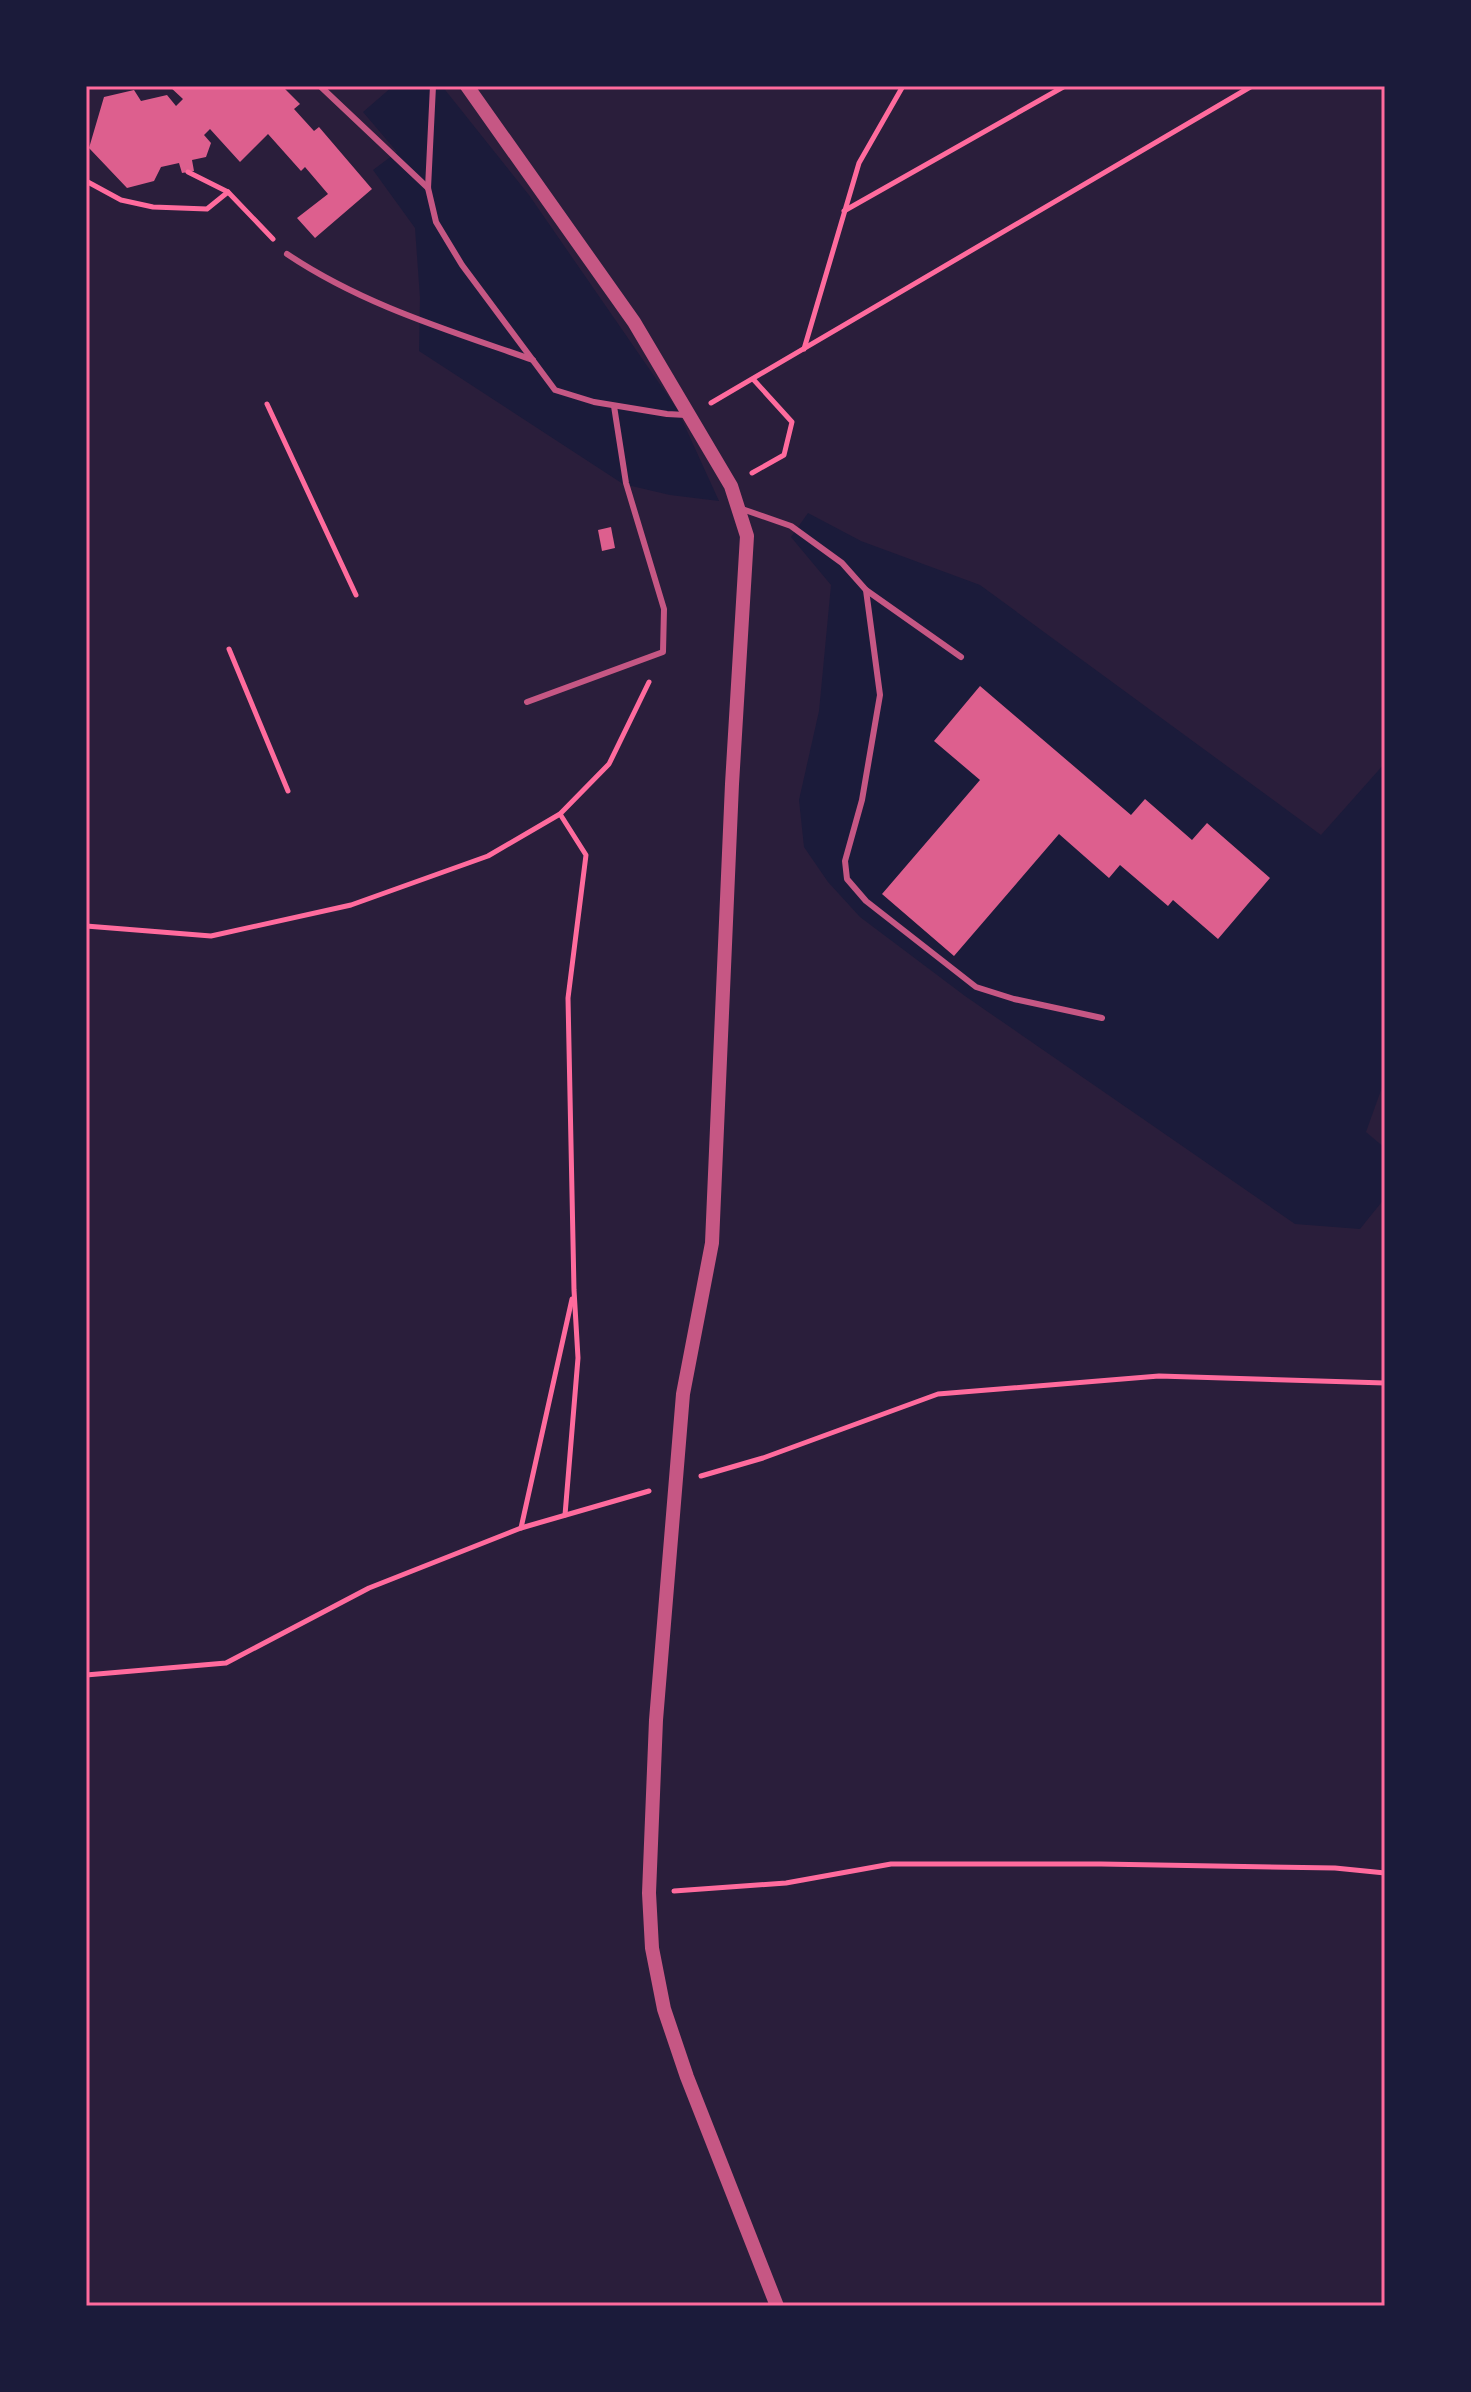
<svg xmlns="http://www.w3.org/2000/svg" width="1471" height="2392" font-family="Karla,sans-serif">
	<rect width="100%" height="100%" fill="#1b1b3a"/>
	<g fill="#2a1e3b">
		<path d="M86 86H393L363 112 397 152 373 170 415 228 420 298 419 351 623 484 670 495 719 501 677 409 529 195 442 86H1385V763L1321 835 980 585 861 541 808 513 791 537 831 585 819 711 799 800 804 847 828 882 860 917 965 996 1295 1224 1360 1229 1385 1198V2306H86Z"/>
		<path d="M1385 1079V1148L1366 1132Z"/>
	</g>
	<g fill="#dd5f8e">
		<path d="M169 86H282L300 104 294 109 314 131 319 127 372 189 315 238 297 218 328 194 305 167 301 171 268 134 240 162 210 129 204 135 211 143 206 157 192 160 194 171 182 173 179 163 161 167 154 181 127 188 89 148 104 97 134 90 141 101 167 95 176 106 183 99Z"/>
		<path d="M611 527 615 548 602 551 598 530Z"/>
		<path d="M980 686 1131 815 1145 799 1192 840 1207 823 1270 878 1218 939 1173 900 1168 906 1120 865 1109 878 1059 834 954 956 882 894 980 780 934 741Z"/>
	</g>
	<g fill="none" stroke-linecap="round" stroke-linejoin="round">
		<g stroke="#ff6b9d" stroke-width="5">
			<path d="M188 172 228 192 273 239"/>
			<path d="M86 181 121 200 153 207 207 209 228 192"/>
			<path d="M844 211 1065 86"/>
			<path d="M804 349 859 163 903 86"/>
			<path d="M711 403 1252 86"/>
			<path d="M267 404 356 595"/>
			<path d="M752 473 784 455 792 422 753 379"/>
			<path d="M229 649 288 791"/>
			<path d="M560 814 586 855 568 998 574 1290 578 1358 565 1515"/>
			<path d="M86 926 211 936 351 905 488 856 560 814 609 764 649 682"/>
			<path d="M701 1476 763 1458 938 1394 1159 1376 1385 1383"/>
			<path d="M521 1528 572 1299"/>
			<path d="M86 1675 226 1663 369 1588 521 1528 649 1491"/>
			<path d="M674 1891 786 1883 891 1864H1101L1335 1868 1385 1873"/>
		</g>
		<g stroke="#c65784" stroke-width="6">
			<path d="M320 86 428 188"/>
			<path d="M433 86 428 188 436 222 462 265 555 390 594 402 667 414 686 415"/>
			<path d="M287 254C363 305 448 330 533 360"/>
			<path d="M742 509 791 526 842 563 866 590 961 657"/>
			<path d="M866 590 880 695 862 800 845 861 847 879 866 901 976 987 1014 999 1102 1018"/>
			<path d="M527 702 663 652 664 609 626 483 614 406"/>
		</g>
		<path stroke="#c65784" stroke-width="14" d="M467 86 634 322 731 486 747 536 732 784 712 1243 683 1394 656 1720 649 1893 652 1948 664 2009 687 2077 777 2306"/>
	</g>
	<rect width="1471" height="2392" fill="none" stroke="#1b1b3a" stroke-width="176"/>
	<rect x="88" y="88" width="1295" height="2216" fill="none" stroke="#ff6b9d" stroke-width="3"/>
</svg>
